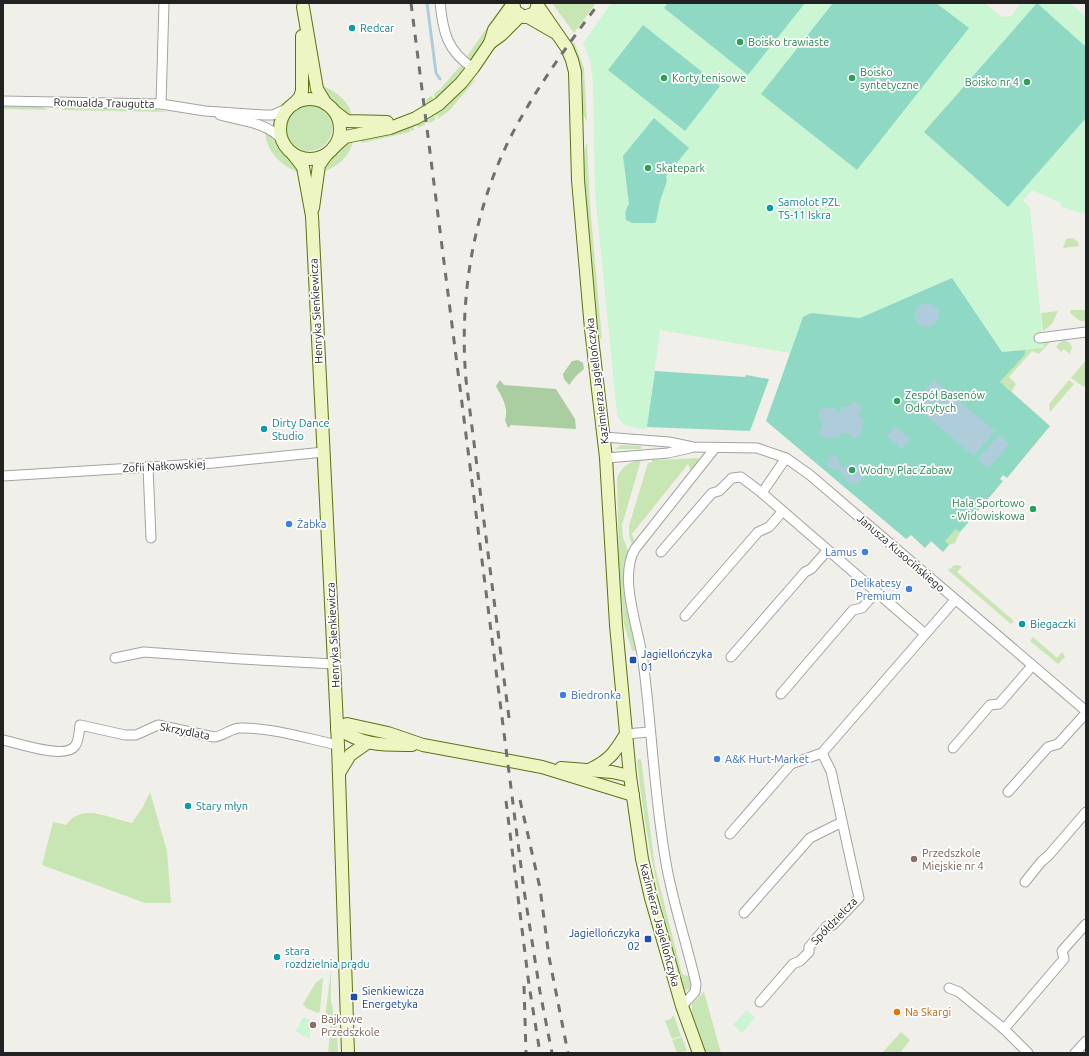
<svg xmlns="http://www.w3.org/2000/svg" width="1089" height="1056" font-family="Ubuntu,sans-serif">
	<rect width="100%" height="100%" fill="#f1efe9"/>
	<g fill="#c8e6b4">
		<path d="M504 3H507L470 61 466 58Z"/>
		<path d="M552 3H596L574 33Z"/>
		<path d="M574 42 584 68 587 122 583 114V80L580 64 572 45Z"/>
		<path d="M461 65 465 67C454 83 442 94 427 104L426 99 432 96 433 99 435 98 434 94 440 89 442 90 441 88Z"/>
		<path d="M476 79 449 111 437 119 439 115 435 116V120L429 123 428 118 446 107 472 81Z"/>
		<path d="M320 85C335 90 350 101 352 117 336 111 329 99 320 85Z"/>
		<circle cx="309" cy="128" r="23"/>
		<path d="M3 106 42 107 48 110 3 109Z"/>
		<path d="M66 107 153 109 168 112 61 110Z"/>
		<path d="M425 120V125L418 128 417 125 414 126V130L411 131 410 129V132L362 143 360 138 413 125Z"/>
		<path d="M265 132C274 137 275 143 281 151 288 160 294 161 299 173 281 165 267 153 265 132Z"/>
		<path d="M353 139C352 155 337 167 323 172V166L338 150Z"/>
		<path d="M587 143 590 206 602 339 600 338 598 333C595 305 577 159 587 143Z"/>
		<path d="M1073 238 1078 242 1079 246 1063 248 1066 239Z"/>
		<path d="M1070 310H1086V321H1080L1070 313Z"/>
		<path d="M1058 311 1052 324 1043 331 1041 313Z"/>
		<path d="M1065 340 1070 343 1072 347 1070 354 1064 349 1061 352 1056 347 1060 342Z"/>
		<path d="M1035 341 1050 342 1039 354 1032 351 1009 377 1016 384 1011 392 1044 420 1000 382 1013 366 1019 362 1025 350Z"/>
		<path d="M1086 360V384L1084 387 1071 378Z"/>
		<path d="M1069 380 1074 384 1050 412 1049 404Z"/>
		<path d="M621 445 641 446V449H615Z"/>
		<path d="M699 458 698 461 691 471 688 464 632 534 635 542 632 545 629 535V526L648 463 652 462V460Z"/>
		<path d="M641 460 622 525 623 538 629 552 624 569V579L637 650 632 651 624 624 619 565 617 478C622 466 629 462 641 460Z"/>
		<path d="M994 483 999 486 960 532 955 543 949 545 944 542Z"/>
		<path d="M955 565 962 566 957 572 1014 621 1011 624 948 570Z"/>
		<path d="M1033 637 1057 658 1062 652 1065 657 1058 664 1030 641Z"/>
		<path d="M641 759 655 867 682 974 690 977 693 983 691 989 685 990 683 987C661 912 645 838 637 760Z"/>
		<path d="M150 792 167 851 171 903H145L42 865 53 822 66 825C82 802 109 818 132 823L143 807Z"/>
		<path d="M331 970V1001L337 1029 338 1053H328L331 1020 325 1017Z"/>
		<path d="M323 978 320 1011 318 1013 306 1008 303 1004 316 982Z"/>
		<path d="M704 992 721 1053H706L692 1015V1004Z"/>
		<path d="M672 1016H674L681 1036 672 1039 665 1021 672 1018Z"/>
		<path d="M901 1032 910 1040 900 1053H882Z"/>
		<path d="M682 1037 687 1051 677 1053 672 1040Z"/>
	</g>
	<g fill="#aacda2">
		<path d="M578 360 583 363 584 369 576 376 569 385 564 379 563 374 572 361Z"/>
		<path d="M500 380 504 385 556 389 575 419 576 429 511 425 508 428 505 420C509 407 502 398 496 386Z"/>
	</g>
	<g fill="#cbf6d3">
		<path d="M611 3H985L1002 17 1011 16 1021 3H1070L1086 17V233V214L1061 207V203L1032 190 1023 201 1030 207 1044 348 1002 352 951 279 860 318 811 313 803 318 790 353 660 330 647 429C635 428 622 428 617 415L595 193 593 82 590 60 583 44Z"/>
		<path d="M747 1010 755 1018 742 1033 733 1025Z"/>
		<path d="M303 1017 310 1020V1039L296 1032Z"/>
	</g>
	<g fill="#8fd9c4">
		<path d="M668 3H805L748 75 664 8Z"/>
		<path d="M833 3H936L969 28 857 170 761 94Z"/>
		<path d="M1037 3 1086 47V118L1008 207 924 132Z"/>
		<path d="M643 25 720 86 685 131 608 70Z"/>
		<path d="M654 118 689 148 666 176 667 181 660 201 656 222 654 223H632L626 220C625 214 625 210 629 204L623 156Z"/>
		<path d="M952 278 1002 352 1025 350V354C1018 364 1008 372 1000 382L1050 426 1007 478 1003 475 1000 479 1003 481 960 532 956 529 945 541 949 545 943 552 931 541 925 548 911 535 906 539 766 421 803 317 811 313 860 318Z"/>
		<path d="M655 371 745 377 746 375 769 379 750 431 647 427Z"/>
	</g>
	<g fill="#aeccda">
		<circle cx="927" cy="315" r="12"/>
		<path d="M934 380 995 431 974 456 913 405Z"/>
		<path d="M854 401 863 408 857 415 865 421 861 426 862 430 860 436 853 438 846 433H841L838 437H823L819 433 820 429 823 425 819 419V411L822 408 836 407 837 412 840 413 842 407 849 406Z"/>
		<path d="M895 426 910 439 902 449 887 436Z"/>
		<path d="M999 435 1010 444 988 469 977 459Z"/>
		<path d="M833 455 837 457 842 468 853 463 863 468 865 476C856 490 844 484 841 470L831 468 827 465 829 457Z"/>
	</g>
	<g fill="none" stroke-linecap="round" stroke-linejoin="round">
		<path stroke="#aeccda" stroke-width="3" d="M427 3 436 73 440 79"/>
		<defs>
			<g id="street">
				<path d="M440 3C443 32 447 51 473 68"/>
				<path d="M3 101 161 104 205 111 264 115H273L288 108"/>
				<path d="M161 104 164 3"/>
				<path d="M220 115C240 121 268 122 282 140"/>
				<path d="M1039 338 1086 332"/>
				<path d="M604 437 669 442 693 447 757 448 786 458 810 475 1086 711"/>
				<path d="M606 458 668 453 690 448"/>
				<path d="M786 458 762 493 925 634"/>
				<path d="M148 467 151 538"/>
				<path d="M3 476 214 463 324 452"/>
				<path d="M661 552 712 493 719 491 732 478 741 477 762 493"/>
				<path d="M685 616 758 532 769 527 782 512"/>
				<path d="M731 657 805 572 811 569 827 551"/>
				<path d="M115 658 144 652 241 659 334 664"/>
				<path d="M781 694 853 610 862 608 876 592"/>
				<path d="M626 734 649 732"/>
				<path d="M3 740C18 743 65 760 75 746 79 741 79 732 80 725L125 735H136L158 725 214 737C224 736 231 728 240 728 269 727 309 739 338 745"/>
				<path d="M953 748 990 705 999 704 1032 666"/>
				<path d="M1008 792 1048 747 1058 744 1086 713"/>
				<path d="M730 834 791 764 822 753 955 600"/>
				<path d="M1025 882 1041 862 1049 855 1086 812"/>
				<path d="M744 913 810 838 842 822"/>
				<path d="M949 988 959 992 1004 1029"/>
				<path d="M760 1002 793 964 800 961 809 952V947L827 926 833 925 859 898 831 771 822 753"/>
				<path d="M682 1006 695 992 696 984C687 944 673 904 666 863 654 796 652 728 643 661 639 629 618 578 635 549L715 448"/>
				<path d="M1028 1053 1004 1029 1064 959 1062 951 1086 924"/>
				<path d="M1075 1053 1086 1041"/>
			</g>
			<g id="secondary">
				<path d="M513 3 515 11 524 17 535 13 538 3"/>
				<path d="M538 6 567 48 572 60 575 72 578 180 591 329 606 458 616 625 630 776 642 859 651 898 682 1006 699 1053"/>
				<path d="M303 7 317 89 326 104"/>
				<path d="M528 17 556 33"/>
				<path d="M490 43 501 35 520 16"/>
				<circle cx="310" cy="129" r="30"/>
				<path d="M294 104 300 97 302 91V36"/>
				<path d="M335 112 347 121 387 122"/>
				<path d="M334 147 345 137 390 128 416 118 439 104 461 83 473 68 490 43 494 30 513 4"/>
				<path d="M293 154 303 167 312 216 338 745 348 1053"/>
				<path d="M313 208 319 165 327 154"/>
				<path d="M337 728 347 724 388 733 423 745 542 767 633 795"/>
				<path d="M337 728C365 746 380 745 412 745"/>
				<path d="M561 768 612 772 630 776"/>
				<path d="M591 769C610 760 615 752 626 734"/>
				<path d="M339 773 350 755 367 743"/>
			</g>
		</defs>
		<use href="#street" stroke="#a3a3a3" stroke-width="11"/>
		<use href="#secondary" stroke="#5d720f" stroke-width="14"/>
		<use href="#street" stroke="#fff" stroke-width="9"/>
		<use href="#secondary" stroke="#edf5c3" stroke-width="12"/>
		<g stroke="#707070" stroke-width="3" stroke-dasharray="8 8" stroke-linecap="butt">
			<path d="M411 3 524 890 540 992 552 1053"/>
			<path d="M509 718 466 380C458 288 477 190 525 111 547 73 573 38 599 3"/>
			<path d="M520 800 540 888 549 957 568 1053"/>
			<path d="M506 801 529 985 540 1053"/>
			<path d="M524 986 526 1053"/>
		</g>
	</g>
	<g fill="#0f9aa8" stroke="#fff" stroke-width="1.5">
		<circle cx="352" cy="28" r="4"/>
		<circle cx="770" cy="208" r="4"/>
		<circle cx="264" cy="429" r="4"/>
		<circle cx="1022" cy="624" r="4"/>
		<circle cx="188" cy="806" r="4"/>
		<circle cx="277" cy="957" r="4"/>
	</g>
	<g fill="#2e9e5b" stroke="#fff" stroke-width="1.5">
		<circle cx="740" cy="42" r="4"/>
		<circle cx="664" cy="78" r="4"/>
		<circle cx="852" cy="78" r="4"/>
		<circle cx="1027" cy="82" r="4"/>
		<circle cx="648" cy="168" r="4"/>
		<circle cx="897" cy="401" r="4"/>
		<circle cx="852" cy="470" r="4"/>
		<circle cx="1033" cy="509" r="4"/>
	</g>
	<g fill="#3f7fe0" stroke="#fff" stroke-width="1.5">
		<circle cx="289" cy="524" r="4"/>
		<circle cx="865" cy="552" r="4"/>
		<circle cx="909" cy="589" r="4"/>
		<circle cx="563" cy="695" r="4"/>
		<circle cx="717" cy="759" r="4"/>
	</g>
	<g fill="#1a4fb4" stroke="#fff" stroke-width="1.5">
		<rect x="629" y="656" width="8" height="8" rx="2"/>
		<rect x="644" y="935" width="8" height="8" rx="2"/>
		<rect x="350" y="993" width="8" height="8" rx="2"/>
	</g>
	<g fill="#8d6e63" stroke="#fff" stroke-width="1.5">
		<circle cx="914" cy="859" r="4"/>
		<circle cx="313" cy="1025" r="4"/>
	</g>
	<circle fill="#e8710a" stroke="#fff" stroke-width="1.5" cx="897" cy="1012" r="4"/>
	<g text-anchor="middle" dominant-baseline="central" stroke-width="3.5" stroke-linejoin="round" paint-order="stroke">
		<g font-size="11" fill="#0d838f" stroke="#fff" text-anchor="start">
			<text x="360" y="28">Redcar</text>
			<text x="778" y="202">Samolot PZL<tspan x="778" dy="13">TS-11 Iskra</tspan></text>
			<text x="272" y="423">Dirty Dance<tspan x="272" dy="13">Studio</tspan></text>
			<text x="1030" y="624">Biegaczki</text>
			<text x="196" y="806">Stary młyn</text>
			<text x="285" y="951">stara<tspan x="285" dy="13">rozdzielnia prądu</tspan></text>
		</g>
		<g font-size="11" fill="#27864d" stroke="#fff" text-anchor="start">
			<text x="748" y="42">Boisko trawiaste</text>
			<text x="860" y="72">Boisko<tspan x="860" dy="13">syntetyczne</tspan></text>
			<text x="672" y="78">Korty tenisowe</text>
			<text x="1019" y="82" text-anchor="end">Boisko nr 4</text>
			<text x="656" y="168">Skatepark</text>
			<text x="905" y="395">Zespół Basenów<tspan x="905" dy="13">Odkrytych</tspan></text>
			<text x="860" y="470">Wodny Plac Zabaw</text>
			<text x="1025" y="503" text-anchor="end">Hala Sportowo<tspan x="1025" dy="13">- Widowiskowa</tspan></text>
		</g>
		<g font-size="11" fill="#222" stroke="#fff">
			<text transform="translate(104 103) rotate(1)">Romualda Traugutta</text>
			<text transform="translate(316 311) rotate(-93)">Henryka Sienkiewicza</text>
			<text transform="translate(597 381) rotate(-97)">Kazimierza Jagiellończyka</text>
			<text transform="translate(164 466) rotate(-3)">Zofii Nałkowskiej</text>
			<text transform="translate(901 553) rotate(41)">Janusza Kusocińskiego</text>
			<text transform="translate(333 635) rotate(-93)">Henryka Sienkiewicza</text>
			<text transform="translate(185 731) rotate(11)">Skrzydlata</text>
			<text transform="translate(834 921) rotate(-46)">Spółdzielcza</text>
			<text transform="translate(660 925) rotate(75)">Kazimierza Jagiellończyka</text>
		</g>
		<g font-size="11" fill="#366cbe" stroke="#fff" text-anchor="start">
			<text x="297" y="524">Żabka</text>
			<text x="857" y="552" text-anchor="end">Lamus</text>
			<text x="901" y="583" text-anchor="end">Delikatesy<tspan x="901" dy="13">Premium</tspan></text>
			<text x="571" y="695">Biedronka</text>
			<text x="725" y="759">A&amp;K Hurt-Market</text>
		</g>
		<g font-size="11" fill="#164399" stroke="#fff" text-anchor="start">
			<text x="641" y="654">Jagiellończyka<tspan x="641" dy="13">01</tspan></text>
			<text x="640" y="933" text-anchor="end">Jagiellończyka<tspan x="640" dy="13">02</tspan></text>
			<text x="362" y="991">Sienkiewicza<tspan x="362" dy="13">Energetyka</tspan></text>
		</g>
		<g font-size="11" fill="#785e54" stroke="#fff" text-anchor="start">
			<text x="922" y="853">Przedszkole<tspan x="922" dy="13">Miejskie nr 4</tspan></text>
			<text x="321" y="1019">Bajkowe<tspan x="321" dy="13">Przedszkole</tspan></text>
		</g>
		<g font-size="11" fill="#c56008" stroke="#fff" text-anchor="start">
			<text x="905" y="1012">Na Skargi</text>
		</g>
	</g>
	<rect width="1089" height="1056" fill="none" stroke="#222222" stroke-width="8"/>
</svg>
